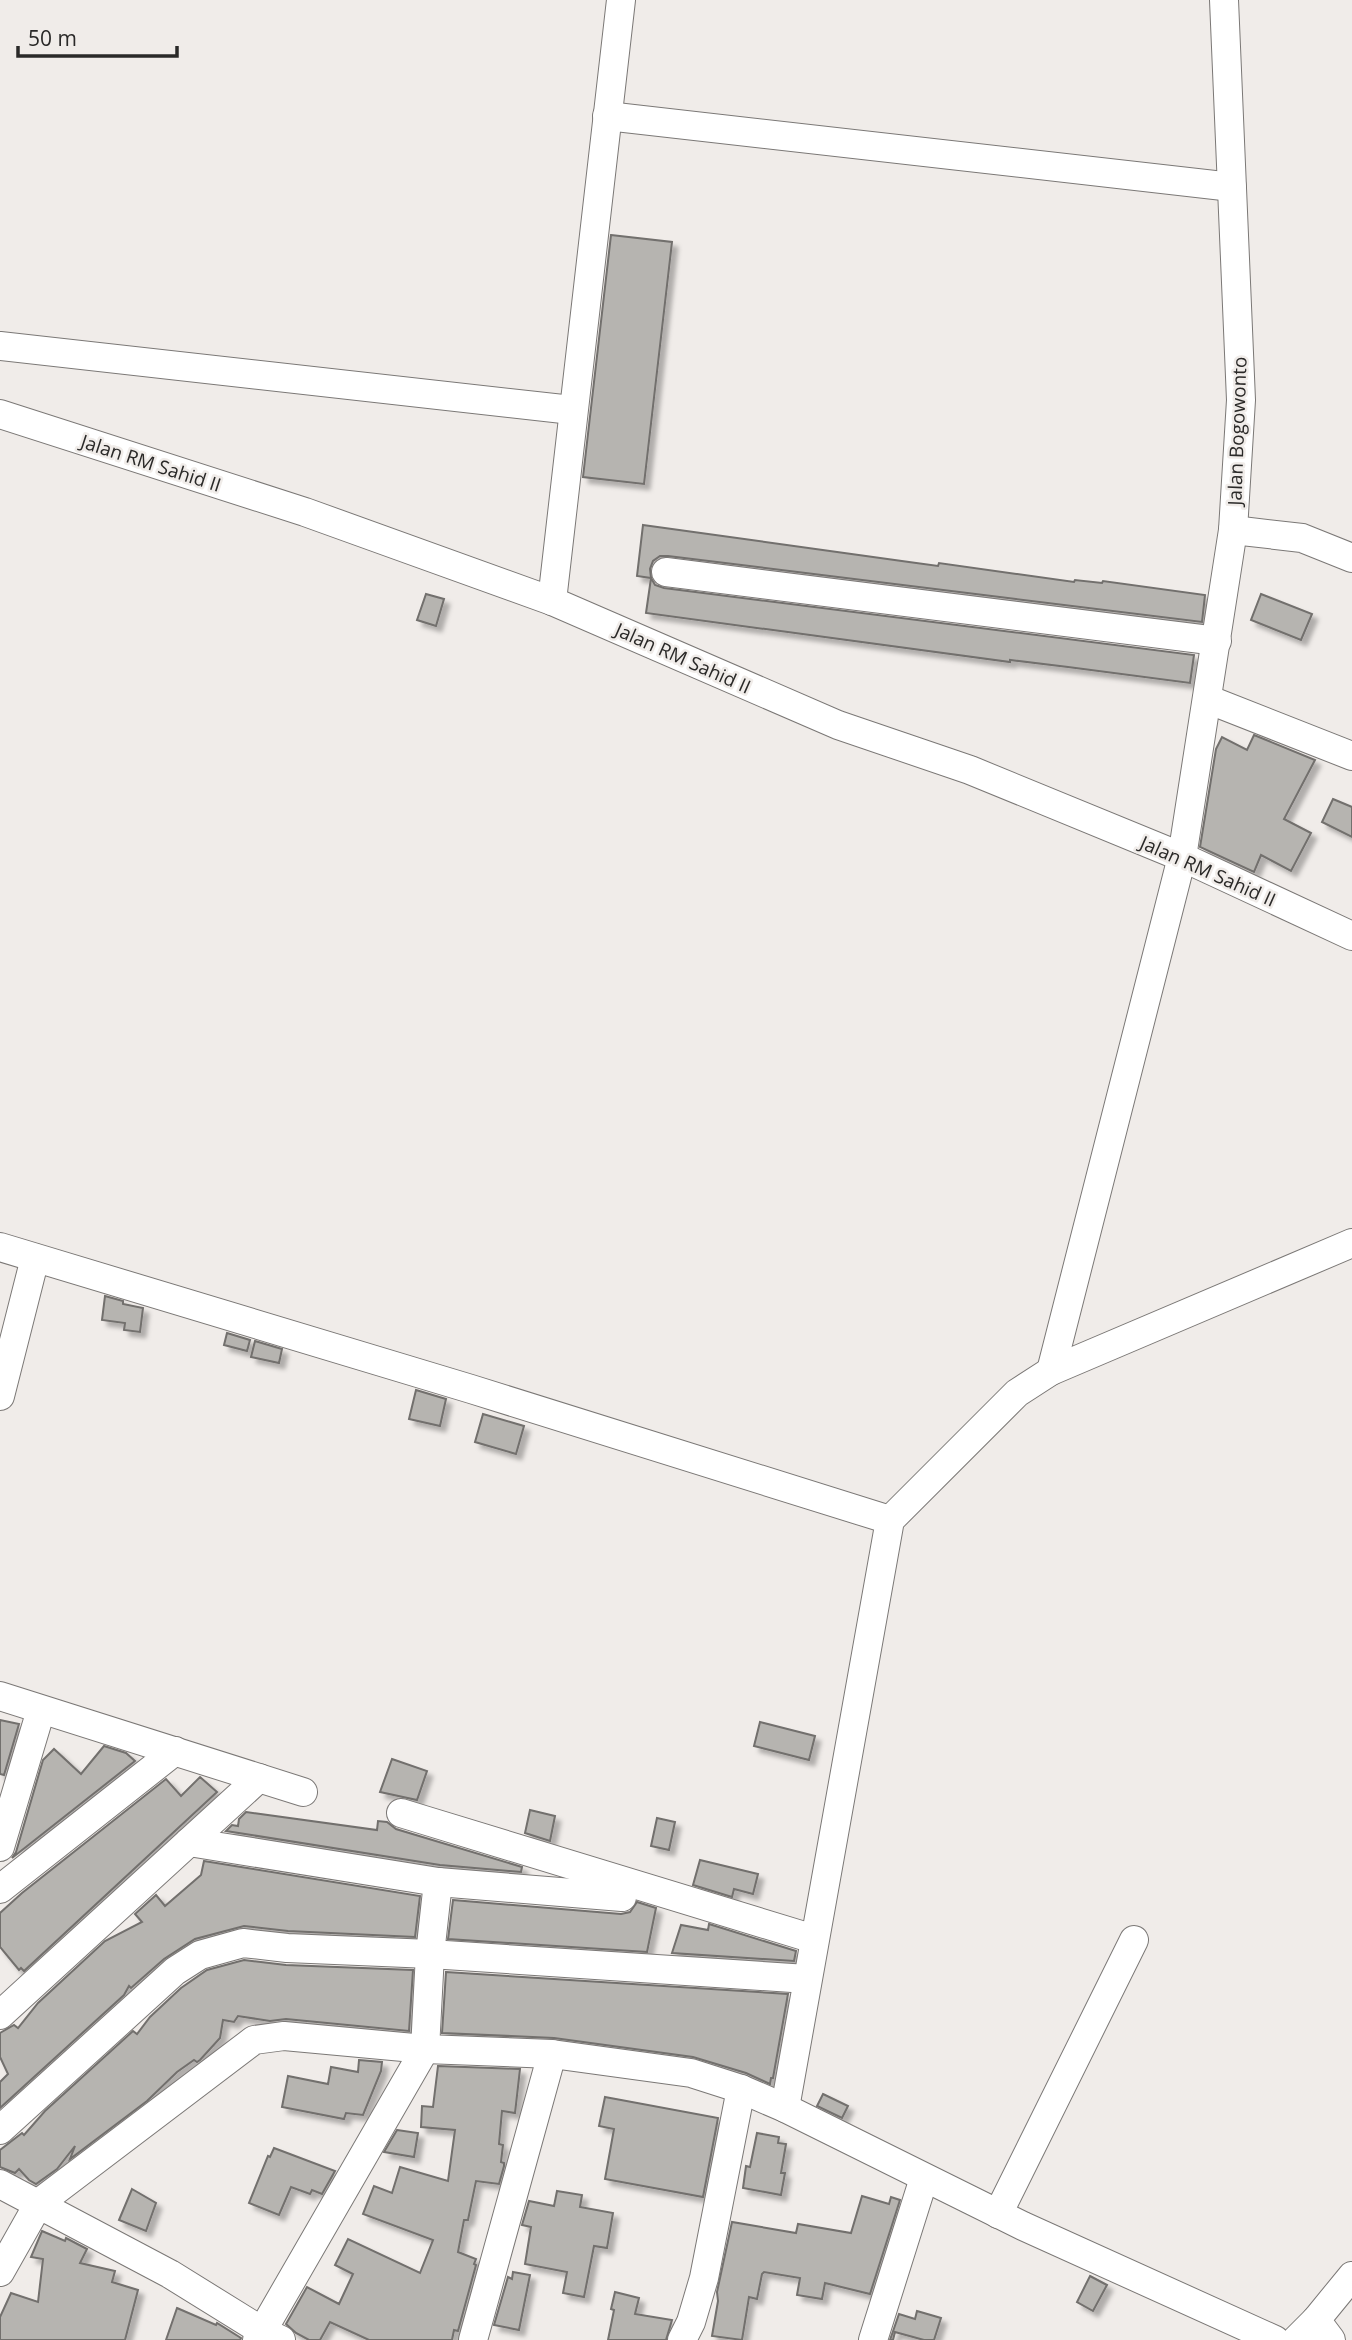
<svg xmlns="http://www.w3.org/2000/svg" width="1352" height="2340" font-family="'Open Sans',sans-serif">
	<defs>
		<filter id="shadow"><feDropShadow dx="5.5" dy="5.5" stdDeviation="2" flood-color="#0004"/></filter>
	</defs>
	<rect width="100%" height="100%" fill="#f0ece9"/>
	<g fill="#b6b4b0" stroke="#726f6d" stroke-width="2" filter="url(#shadow)">
		<path d="M611 235 672 242 644 484 583 477Z"/>
		<path d="M643 525 909 562 938 566 939 563 1074 582 1075 580 1102 583 1103 581 1205 595 1202 622 668 556H660L653 561 650 569 651 578 637 576Z"/>
		<path d="M651 578 655 585 664 588 1194 655 1190 683 1068 667 1010 660V662L646 613Z"/>
		<path d="M426 594 444 599 436 626 417 620Z"/>
		<path d="M1261 594 1312 614 1301 640 1251 620Z"/>
		<path d="M1254 735 1315 760 1284 819 1311 833 1291 871 1261 855 1254 872 1200 847 1216 749 1222 737 1247 750Z"/>
		<path d="M1333 799 1352 807V837L1322 822Z"/>
		<path d="M105 1296 123 1301V1304L143 1308 140 1332 124 1330 125 1323 102 1320Z"/>
		<path d="M227 1333 250 1340 247 1351 224 1345Z"/>
		<path d="M255 1341 282 1349 279 1363 251 1357Z"/>
		<path d="M416 1390 446 1399 440 1426 409 1419Z"/>
		<path d="M483 1414 524 1426 516 1454 475 1442Z"/>
		<path d="M0 1720 19 1724 4 1775 0 1774Z"/>
		<path d="M760 1722 815 1736 809 1760 754 1746Z"/>
		<path d="M104 1746 126 1753 135 1761 12 1858 16 1852 43 1760 54 1749 81 1774Z"/>
		<path d="M392 1759 427 1771 417 1800 380 1792Z"/>
		<path d="M200 1777 217 1792 24 1971 21 1968 19 1970 0 1947V1913L22 1893 166 1779 181 1796Z"/>
		<path d="M530 1810 555 1816 550 1841 525 1833Z"/>
		<path d="M246 1812 377 1830 378 1821 387 1822 396 1829 522 1867 521 1872 440 1865 226 1831 232 1825 238 1826 239 1819Z"/>
		<path d="M657 1818 675 1822 669 1850 651 1846Z"/>
		<path d="M700 1860 758 1874 753 1894 734 1889 732 1897 693 1885Z"/>
		<path d="M204 1861 420 1896 415 1937 288 1931 244 1926 195 1939 164 1959 131 1988 129 1986 124 1995 0 2108V2082L8 2074 0 2057V2033L14 2025 18 2028 38 2003 105 1941 142 1922 135 1914 156 1895 165 1906 201 1875Z"/>
		<path d="M453 1900 621 1914 630 1912 637 1902 656 1908 647 1952 448 1939Z"/>
		<path d="M709 1924 796 1951 794 1961 672 1953 681 1925 708 1930Z"/>
		<path d="M244 1960 286 1965 413 1970 409 2031 286 2019 270 2021 238 2016 234 2022 223 2020 220 2038 200 2060 197 2062 194 2060 177 2072 147 2101 70 2159 75 2146 57 2169 36 2184 29 2180 19 2169 15 2173 0 2167V2150L22 2133 24 2135 45 2111 133 2031 137 2034 150 2017 181 1988 207 1970Z"/>
		<path d="M446 1972 788 1994 773 2078H771L770 2084 746 2073 693 2057 554 2038 442 2033Z"/>
		<path d="M359 2060 382 2062 381 2071 363 2115 346 2113 344 2119 282 2107 288 2076 328 2084 331 2067 358 2072Z"/>
		<path d="M438 2066 520 2069 515 2113 502 2111 499 2144 503 2145 501 2162 504 2163V2166L499 2184 476 2181 468 2220H464L458 2252 476 2259 474 2264 476 2265 458 2331 454 2330 452 2340H369L330 2322 320 2340H309L296 2333 286 2324 307 2287 339 2304 353 2274 335 2265 348 2239 420 2273 433 2240 363 2214 374 2186 392 2193 400 2167 448 2181 455 2130 421 2127 422 2106 433 2107Z"/>
		<path d="M823 2094 848 2106 842 2118 817 2106Z"/>
		<path d="M605 2097 718 2118 703 2197 605 2179 614 2129 599 2126Z"/>
		<path d="M397 2130 418 2133 414 2157 384 2152Z"/>
		<path d="M757 2133 779 2137 778 2143 786 2144 781 2173H785L781 2195 743 2188 746 2166 750 2167Z"/>
		<path d="M274 2148 335 2171 322 2194 312 2190 310 2194 291 2187 279 2215 249 2203 268 2156 270 2157Z"/>
		<path d="M132 2189 156 2203 146 2231 119 2220Z"/>
		<path d="M557 2191 582 2195 580 2207 613 2213 607 2248 594 2246 584 2297 563 2293 567 2272 525 2264 531 2227 522 2225 529 2201 554 2206Z"/>
		<path d="M862 2196 889 2204 891 2197 900 2200 870 2294 825 2283 822 2299 797 2295 800 2278 764 2272 762 2274 757 2299 749 2297 742 2340 712 2336 718 2301 717 2292 732 2222 796 2233 798 2224 851 2233Z"/>
		<path d="M42 2231 65 2241 66 2238 87 2249 80 2263 115 2271 112 2282 138 2290 125 2340H0V2317L11 2293 38 2302 43 2259 31 2257Z"/>
		<path d="M513 2272 530 2275 519 2330 494 2325 508 2277 512 2279Z"/>
		<path d="M1090 2276 1107 2285 1093 2311 1077 2302Z"/>
		<path d="M615 2292 639 2298 635 2314 672 2320 666 2340H608L614 2310 611 2309Z"/>
		<path d="M177 2308 216 2325 217 2323 241 2338 240 2340H166Z"/>
		<path d="M917 2311 941 2318 934 2340H924L895 2332 893 2340H890L899 2314 915 2319Z"/>
	</g>
	<g fill="none" stroke-linecap="round" stroke-linejoin="round">
		<defs>
			<g id="minor">
				<path d="M607 116 1232 187"/>
				<path d="M0 346 572 410"/>
				<path d="M0 414 305 512 552 601 838 725 970 770 1182 857 1352 936"/>
				<path d="M1233 530 1302 538 1352 558"/>
				<path d="M666 572 1217 641"/>
				<path d="M552 601 621 0"/>
				<path d="M1207 699 1352 756"/>
				<path d="M0 1247 471 1389 890 1520"/>
				<path d="M1051 1371 1182 857 1233 530 1241 400 1224 0"/>
				<path d="M0 1396 35 1258"/>
				<path d="M0 1696 303 1792"/>
				<path d="M401 1813 814 1939"/>
				<path d="M189 1842 438 1882 622 1897"/>
				<path d="M0 1847 41 1710"/>
				<path d="M0 1889 175 1751"/>
				<path d="M0 2015 259 1778"/>
				<path d="M785 2108 890 1520 1017 1393 1051 1371 1352 1243"/>
				<path d="M0 2130 175 1971 200 1955 243 1943 287 1948 430 1954 807 1979"/>
				<path d="M0 2184 170 2274 262 2331 281 2340"/>
				<path d="M998 2214 1134 1940"/>
				<path d="M0 2272 39 2203 254 2040 284 2036 425 2049 552 2054 691 2073 741 2089 785 2108 1023 2226 1275 2340"/>
				<path d="M1316 2320 1331 2340"/>
				<path d="M257 2340 425 2049 430 1954 438 1882"/>
				<path d="M473 2340 552 2054"/>
				<path d="M682 2340 691 2322 704 2278 741 2089"/>
				<path d="M873 2340 924 2178"/>
				<path d="M1296 2340 1316 2320 1352 2276"/>
			</g>
		</defs>
		<use href="#minor" stroke="#7b7876" stroke-width="30"/>
		<use href="#minor" stroke="#fff" stroke-width="28"/>
	</g>
	<g text-anchor="middle" dominant-baseline="central" stroke-width="5" stroke-linejoin="round" paint-order="stroke">
		<g font-size="19" fill="#2a2928" stroke="#f0ece9">
			<text transform="translate(1237 431) rotate(-88)">Jalan Bogowonto</text>
			<text transform="translate(151 463) rotate(18)">Jalan RM Sahid II</text>
			<text transform="translate(683 658) rotate(24)">Jalan RM Sahid II</text>
			<text transform="translate(1208 871) rotate(24)">Jalan RM Sahid II</text>
		</g>
	</g>
	<path d="M18 46v10h159v-10" fill="none" stroke="#2a2928" stroke-width="3.5"/>
	<text x="28" y="46" font-size="21" fill="#2a2928" stroke="#f0ece9" stroke-width="5" paint-order="stroke">50 m</text>
</svg>
